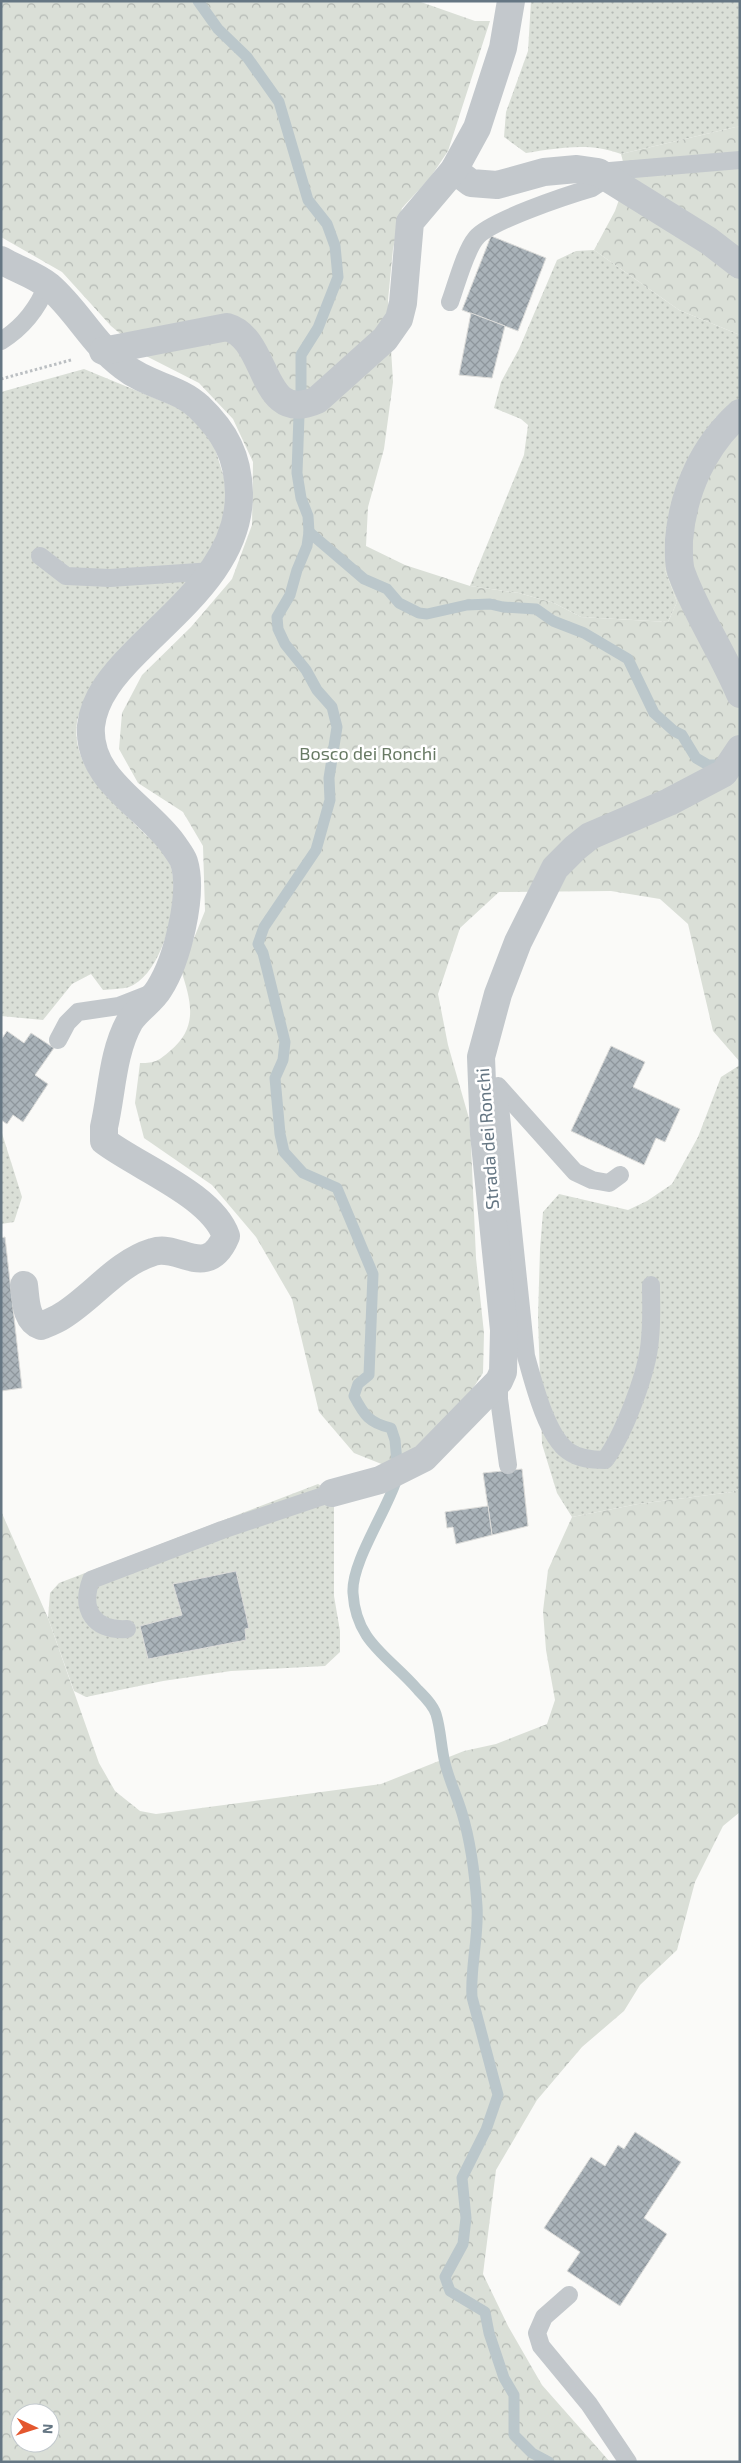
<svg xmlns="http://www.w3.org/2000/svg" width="741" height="2463" font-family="'Exo 2',sans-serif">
	<defs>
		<pattern id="grass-dots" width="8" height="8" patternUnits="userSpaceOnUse" patternTransform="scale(1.25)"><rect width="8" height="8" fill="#dadfd7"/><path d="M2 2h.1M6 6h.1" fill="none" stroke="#b4b9b4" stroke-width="1.8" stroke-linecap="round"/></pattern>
		<pattern id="forest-crowns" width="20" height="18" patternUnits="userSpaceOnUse" patternTransform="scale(1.25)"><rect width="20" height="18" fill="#dadfd7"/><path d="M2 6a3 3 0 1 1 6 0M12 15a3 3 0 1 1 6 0" fill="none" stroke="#b4b9b4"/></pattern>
		<pattern id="building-cross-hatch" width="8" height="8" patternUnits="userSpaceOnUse" patternTransform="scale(1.25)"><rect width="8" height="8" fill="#aab3b9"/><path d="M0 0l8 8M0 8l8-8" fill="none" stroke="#8e969c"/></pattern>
	</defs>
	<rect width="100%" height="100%" fill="#fafaf8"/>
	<g fill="url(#grass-dots)">
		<path d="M531 1H740V126L621 154C589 142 559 148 526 153L504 137 506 112 528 51Z"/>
		<path d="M594 250 679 310 740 335V398L715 418 665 570 677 602 668 622 581 617 554 603 519 593 470 586 524 455 528 425 521 419 494 408 501 382 519 349 557 260 576 251Z"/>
		<path d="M84 369 186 411 211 435 225 481 228 506 211 553 86 701C83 707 78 715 77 722 70 770 117 805 146 835 153 841 162 849 167 857 185 887 165 974 129 987 122 989 111 989 103 990L91 974 72 984 43 1020 1 1016V392Z"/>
		<path d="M740 1065V1488L732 1492 638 1504 572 1517 557 1493 542 1444 538 1317 540 1249 543 1212 559 1194 628 1210 647 1201 672 1184 698 1137 721 1077Z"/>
		<path d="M1 1130 22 1197 14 1222 1 1224Z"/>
		<path d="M318 1484 326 1489 334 1504V1596L340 1631V1652L325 1666 231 1671 163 1681 86 1697 74 1691 48 1618 50 1593 59 1583Z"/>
	</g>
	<g fill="url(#forest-crowns)" fill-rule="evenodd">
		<path d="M1 1H418L475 21H490L448 151 430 178 402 208 393 249 388 300 393 382 384 449 368 507 366 546 405 565 470 586 519 593 554 603 581 617 668 622 677 602 665 570 668 540 691 455 715 418 740 398V1062L713 1031 688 924 660 899 611 891 499 892 460 928 438 994 448 1045 470 1122 476 1258 484 1333 483 1373 464 1402 415 1450 384 1465 354 1453 319 1412 292 1299 256 1237 212 1185 144 1138 135 1103 140 1063C156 1063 158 1061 170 1051 199 1027 191 1001 181 970L205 911 203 846 183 812 138 783 119 749 122 713 142 675 191 627 232 579 252 525 253 462 233 419 199 383 148 357 111 326 62 272 1 237Z"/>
		<path d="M740 126V335L679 310 594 250 615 211 627 177 621 154Z"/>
		<path d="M740 1488V1812L723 1826 695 1882 677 1950 640 1985 624 2011 582 2047 537 2100 496 2170 483 2274 508 2326 542 2385 610 2462H1V1511L48 1618 99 1763 115 1791 140 1811 156 1814 381 1784 464 1751 496 1744 547 1724 555 1700 546 1650 543 1611 548 1570 572 1517 638 1504 732 1492ZM20 2413H50V2443H20Z"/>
	</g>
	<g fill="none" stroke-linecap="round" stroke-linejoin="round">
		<g stroke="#bbc7cb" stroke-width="11">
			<path d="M198 1 218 29 247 57 279 102 308 200 327 224 335 246 338 277 318 328 301 355V394"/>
			<path d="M299 415 297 473 301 498 308 516 309 532 307 546 297 570 290 595 277 617 278 629 285 644 306 670 317 690 332 707 337 727 329 778 330 800 316 850 264 927 258 944 263 953 285 1042 283 1060 275 1078 280 1134 284 1152 303 1173 337 1188 373 1274 369 1375 358 1384 354 1396C364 1415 369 1423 391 1428L395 1440 397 1462"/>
			<path d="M309 532 364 579 387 589 399 603 419 613 427 614 467 605 490 604 503 607 536 609 553 621 584 633 628 659 654 713 674 731 682 735 696 758 708 765H716"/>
			<path d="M396 1481C386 1512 351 1563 353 1593 356 1643 389 1656 418 1690 425 1697 433 1705 436 1714 441 1730 441 1747 445 1763 449 1780 457 1796 462 1813 471 1843 475 1875 477 1906 479 1937 470 1967 472 1997L498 2095 486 2130 462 2178 466 2218 463 2244 445 2277 450 2291 485 2312 489 2333 504 2378 514 2395V2435L532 2453 549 2462"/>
		</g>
	</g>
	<g fill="url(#building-cross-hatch)" stroke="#dcdcda">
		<path d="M491 236 546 258 518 331 462 310Z"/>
		<path d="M471 313 505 326 492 378 459 375Z"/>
		<path d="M7 1031 24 1043 31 1033 54 1048 35 1075 48 1084 23 1122 13 1115 7 1124 1 1120V1040Z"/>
		<path d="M611 1046 645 1062 633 1087 680 1109 665 1142 656 1138 644 1165 571 1131Z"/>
		<path d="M5 1237 22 1388 1 1391V1238Z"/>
		<path d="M522 1469 528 1526 492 1535 483 1473Z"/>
		<path d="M488 1506 492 1535 456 1544 453 1527 447 1528 445 1512Z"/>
		<path d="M236 1571 249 1628 245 1629 246 1640 148 1659 140 1626 182 1615 173 1584Z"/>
		<path d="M635 2132 681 2162 644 2218 667 2234 620 2306 567 2271 580 2252 544 2228 591 2157 605 2166 618 2145 624 2149Z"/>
	</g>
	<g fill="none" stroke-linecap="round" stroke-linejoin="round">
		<path stroke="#bbbfc2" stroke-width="3" stroke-dasharray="2.5 2.5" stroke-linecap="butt" d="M1 379 71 360"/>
		<g stroke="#c3c8cc" stroke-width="18">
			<path d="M450 302C456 286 465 251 476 238 489 221 568 195 592 188L598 184V172L740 160"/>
			<path d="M1 341C22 328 38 308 47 285"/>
			<path d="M40 556 66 576 110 578 213 571"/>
			<path d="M58 1040 67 1023 78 1012 119 1006 147 995"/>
			<path d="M498 1086 575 1172 592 1180 609 1183 620 1175"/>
			<path d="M498 1087 526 1356C533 1381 546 1435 568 1451 579 1459 592 1460 605 1460 624 1434 648 1371 650 1339 652 1321 651 1303 651 1285"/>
			<path d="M499 1381V1399L508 1465"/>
			<path d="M127 1629C94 1631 80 1610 91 1580L222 1530 332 1493"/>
			<path d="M569 2295 544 2317 537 2333 541 2346 589 2404 628 2462"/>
		</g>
		<g stroke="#c3c8cc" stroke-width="28">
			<path d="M454 170 471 183 497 185 544 172 577 169 598 172 709 241 740 265"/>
			<path d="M1 260C16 269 36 275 49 286 77 310 93 344 123 366 148 386 178 387 199 407 225 432 238 456 239 493 240 562 179 608 135 653 115 673 94 697 91 726 87 780 146 806 173 844 176 849 182 856 184 862 194 894 177 961 159 989 152 1001 138 1009 130 1021 112 1053 112 1093 104 1127V1141C138 1167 212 1195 226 1236 207 1281 179 1243 153 1252 117 1263 93 1297 62 1316 56 1320 48 1323 41 1326 25 1320 26 1300 24 1285"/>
			<path d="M103 351 227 327C270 339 259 426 317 400L385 339 399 319 403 303 410 222 454 170 477 128 503 48 511 1"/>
			<path d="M740 413C703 446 683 492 679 540 679 550 678 565 682 574 697 615 723 653 740 694"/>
			<path d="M332 1493 380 1480 424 1458 499 1381 503 1372 504 1330 484 1134 481 1057 498 994 518 942 555 868 575 848 590 836 669 802 724 773 740 749"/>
		</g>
	</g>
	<g text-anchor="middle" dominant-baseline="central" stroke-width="5" stroke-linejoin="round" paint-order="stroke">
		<g font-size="18" fill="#687a64" stroke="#fff">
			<text x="368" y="753">Bosco dei Ronchi</text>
		</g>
		<g font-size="18" fill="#657683" stroke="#fff">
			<text transform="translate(487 1139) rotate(-94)">Strada dei Ronchi</text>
		</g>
	</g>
	<rect width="741" height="2463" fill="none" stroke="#657683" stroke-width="5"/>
	<g transform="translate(35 2428) rotate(94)"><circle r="24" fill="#ffffff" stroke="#c1c8cd"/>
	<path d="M0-4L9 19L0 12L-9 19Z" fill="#e4572e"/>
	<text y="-8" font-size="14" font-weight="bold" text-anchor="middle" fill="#657683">N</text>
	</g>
</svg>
